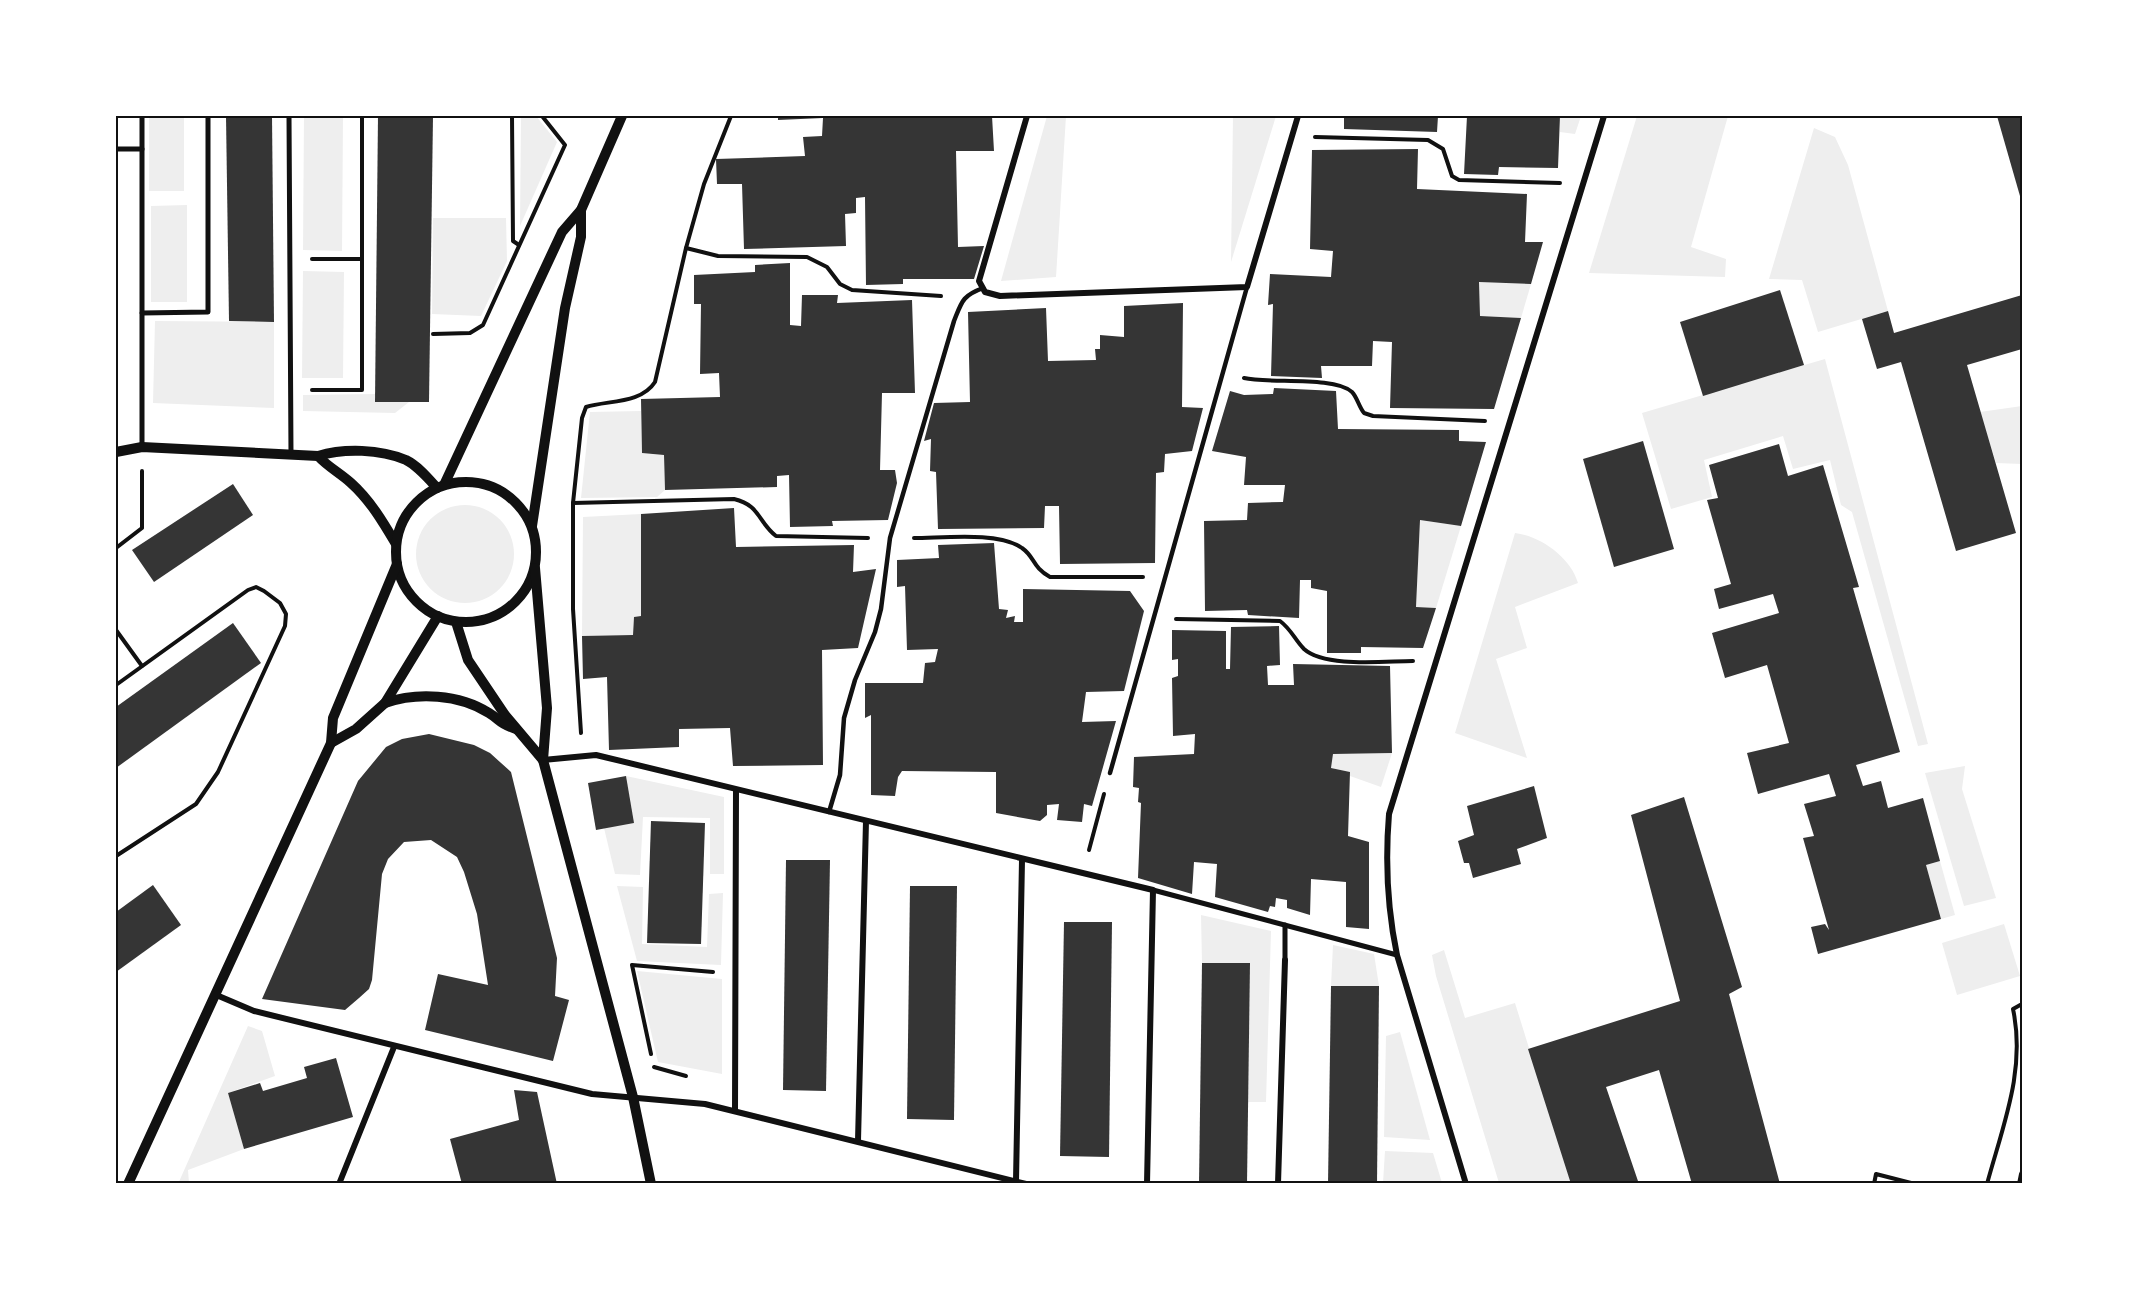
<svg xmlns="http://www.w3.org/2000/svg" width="2138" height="1299" font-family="'DejaVu Sans',sans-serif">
	<rect width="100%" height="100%" fill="#fff"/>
	<g fill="#eee">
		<rect x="149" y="116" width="35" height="75"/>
		<path d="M304 116H343L342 251 303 250Z"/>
		<path d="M521 116H536L557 142 520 226Z"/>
		<path d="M1047 116H1066L1056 277 1001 281Z"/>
		<path d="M1233 116H1276L1231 262Z"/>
		<path d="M1560 116H1581L1575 134 1560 132Z"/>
		<path d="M1637 116H1728L1691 247 1726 259 1725 277 1589 273Z"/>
		<path d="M1814 128 1835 137 1848 165 1888 311 1818 332 1802 280 1769 279Z"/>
		<path d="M187 205V302H151V206Z"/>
		<path d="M433 218H506L507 261 481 316 432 314Z"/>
		<path d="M303 271 344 272 343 378H302Z"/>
		<path d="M1479 282 1531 284 1521 318 1480 316Z"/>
		<path d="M155 321 274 322V408L153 403Z"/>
		<path d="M1825 359 1928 744 1918 746 1852 512 1841 505 1830 460 1793 469 1783 436 1704 460 1712 497 1671 509 1642 413Z"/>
		<path d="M376 394 375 402H409L395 413 303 411V395Z"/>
		<path d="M2022 406V464L1996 463 1980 412Z"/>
		<path d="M641 411 642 453 664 455 665 490 657 497 581 498 590 412Z"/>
		<circle cx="465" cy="554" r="49"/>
		<path d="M641 514V616L634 617 633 635 582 636 583 517Z"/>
		<path d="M1420 520 1461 526 1436 608 1416 607Z"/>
		<path d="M1515 533C1541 536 1571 558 1578 583L1515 607 1527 648 1496 659 1527 758 1455 733Z"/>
		<path d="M1392 753 1381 787 1350 776V772L1331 768 1333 754Z"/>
		<path d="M1965 766 1962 789 1996 898 1964 906 1925 773Z"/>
		<path d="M626 776 724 797V874H710V818L643 817 640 875 615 874 604 828 633 823Z"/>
		<path d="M1940 861 1955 915 1941 919 1926 865Z"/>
		<path d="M617 886 643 887 642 944 707 947 709 894 723 893 721 965 637 961Z"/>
		<path d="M1201 915 1271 931 1266 1102H1248L1250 963H1202Z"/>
		<path d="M2004 924 2020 976 1957 995 1942 943Z"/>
		<path d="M1333 945 1374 954 1379 986H1331Z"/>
		<path d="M1444 950 1465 1018 1515 1003 1571 1183H1499L1436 976 1432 955Z"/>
		<path d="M637 971 722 979V1074L658 1062Z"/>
		<path d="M248 1026 262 1031 275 1076 228 1093 244 1149 188 1170 189 1183 178 1184Z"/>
		<path d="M1400 1032 1430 1140 1384 1137 1386 1036Z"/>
		<path d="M1385 1151 1433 1153 1442 1183H1383Z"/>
	</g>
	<g fill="#353535">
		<path d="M226 116H272L274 322 229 321Z"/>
		<path d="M378 116H433L429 402H375Z"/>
		<path d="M778 116H992L994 151H956L958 247 984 246 974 279H903V284L866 285 865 197 856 198V213L845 214 846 246 744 249 742 184H717L716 159 805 156 803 137 822 136 823 118 778 120Z"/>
		<path d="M1344 116H1438L1437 132 1344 129Z"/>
		<path d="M1467 116H1560L1558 168 1499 167 1498 175 1464 174Z"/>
		<path d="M1997 116H2022V203Z"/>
		<path d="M1418 149 1417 189 1527 194 1525 242H1543L1531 284 1479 282 1480 316 1521 318 1494 409 1390 408 1392 342 1373 341 1372 366H1321L1322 378 1271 376 1273 304 1268 305 1270 274 1331 277 1333 251 1310 249 1312 150Z"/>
		<path d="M790 263V325L801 326 802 295H838L837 303 912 300 915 393H882L880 470H895L897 483 888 520 832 521 833 526 790 527 789 475 777 476V487L665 490 664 455 642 453 641 399 720 397 719 373 700 374 701 304H694V275L755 272V265Z"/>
		<path d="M1780 290 1804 365 1703 396 1680 322Z"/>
		<path d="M2022 295V349L1967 365 2016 533 1956 551 1901 362 1877 369 1862 319 1888 311 1894 333Z"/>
		<path d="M1183 303 1182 407 1203 408 1192 451 1165 454 1164 472 1156 473 1155 563 1060 564 1059 506H1045L1044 528 938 529 936 472 930 471 931 439 924 441 934 403 970 402 968 312 1046 308 1048 361 1096 360 1095 349H1100V335L1124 337V306Z"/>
		<path d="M1274 388 1336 391 1338 429 1459 430V441L1486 442 1461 526 1420 520 1416 607 1436 608 1423 648 1361 647V653H1327V591L1311 588V580H1300L1299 618 1248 615 1247 610 1205 611 1204 521 1247 520 1248 503 1283 502 1285 485H1244L1246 457 1212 451 1230 391 1244 395 1273 394Z"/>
		<path d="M1643 441 1674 549 1614 567 1583 459Z"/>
		<path d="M1779 444 1788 476 1823 465 1859 587 1853 588 1900 752 1856 765 1863 786 1881 781 1888 808 1923 798 1940 861 1926 865 1941 919 1818 954 1811 927 1825 924 1829 930 1803 838 1814 836 1804 804 1836 796 1829 774 1758 794 1747 753 1789 743 1767 665 1725 678 1712 633 1779 613 1773 594 1719 609 1714 589 1731 584 1707 500 1718 498 1709 465Z"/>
		<path d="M233 484 253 515 154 582 132 550Z"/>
		<path d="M734 508 736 547 854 545 853 572 876 569 858 648 822 650 823 765 733 766 730 728 679 729V747L609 750 607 677 583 679 582 636 633 635 634 617 641 616V514Z"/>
		<path d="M994 543 999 609 1008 610 1006 618 1015 616 1014 622H1023V589L1130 591 1144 611 1124 691 1086 692 1082 722 1116 721 1092 806 1084 804 1082 822 1057 820 1059 804 1047 805V815L1040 821 996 813V772L902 771 898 777 895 796 871 795V715L865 718V683H923L925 663 935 662 938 649 907 650 905 586 897 587V560L939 558 938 545Z"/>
		<path d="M233 623 261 663 116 768V707Z"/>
		<path d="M1279 626 1280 665 1267 666 1268 685H1294L1293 664 1390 666 1392 753 1333 754 1331 768 1350 772 1348 836 1369 842V929L1346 927V882L1311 879 1310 915 1287 908V900L1276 898 1275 907 1270 906 1268 912 1215 897 1217 864 1194 862 1192 894 1138 878 1141 803 1138 802 1139 788 1133 787 1134 757 1194 754 1195 734 1173 736 1172 678 1178 676V659L1172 660V630L1226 631V669H1230L1231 627Z"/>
		<path d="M429 734 474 745 490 753 511 772 557 958 555 996 569 1000 553 1061 425 1030 438 974 488 985 477 914 464 872 457 857 431 840 404 842 388 859 382 874 372 980 369 989 359 998 345 1010 262 999 358 781 386 747 402 739Z"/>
		<path d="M626 776 634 823 596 830 588 783Z"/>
		<path d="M1534 786 1547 838 1517 849 1521 864 1473 878 1469 863H1464L1458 841 1474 835 1467 806Z"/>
		<path d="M1684 797 1742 987 1729 994 1780 1184H1692L1659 1070 1606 1087 1639 1184H1571L1528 1049 1680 1001 1631 815Z"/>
		<path d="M651 821 705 823 701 944 647 943Z"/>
		<path d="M786 860H830L826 1091 783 1090Z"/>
		<path d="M153 885 181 925 116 972V912Z"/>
		<path d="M910 886H957L954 1120 907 1119Z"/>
		<path d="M1064 922H1112L1109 1157 1060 1156Z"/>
		<path d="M1202 963H1250L1247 1184H1199Z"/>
		<path d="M1331 986H1379L1377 1184H1328Z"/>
		<path d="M336 1058 353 1117 244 1149 228 1093 260 1083 263 1091 307 1078 304 1067Z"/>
		<path d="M514 1090 537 1092 557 1184H462L450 1139 519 1120Z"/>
	</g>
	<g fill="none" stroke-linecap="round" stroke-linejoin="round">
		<g stroke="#111" stroke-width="4">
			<path d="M512 116 513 241 519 245"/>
			<path d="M1315 137 1428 140 1443 149 1452 176 1459 180 1560 183"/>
			<path d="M686 248 704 184 731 116"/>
			<path d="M312 259H362"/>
			<path d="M433 334 470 333 483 325 565 145 542 116"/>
			<path d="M1244 378C1270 384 1334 376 1352 392 1357 397 1359 407 1364 413L1373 416 1485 421"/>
			<path d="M312 390H362V116"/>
			<path d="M573 503 582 418 586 407C608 400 641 404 655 382L686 248 718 256 807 257 827 267 840 284 852 290 941 296"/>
			<path d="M914 538C942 538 999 531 1022 548 1035 557 1032 567 1050 577H1143"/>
			<path d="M116 548 142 528V471"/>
			<path d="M1176 619 1280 621C1291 629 1295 640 1304 649 1325 668 1385 661 1413 661"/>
			<path d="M116 630 142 666"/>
			<path d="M116 685 248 590 256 587 264 591 280 603 286 614 285 626 218 772 196 804 116 856"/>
			<path d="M581 733 573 609V503L734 499C760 505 758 522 776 536L868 538"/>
			<path d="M1089 850 1104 794"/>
			<path d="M651 1054 632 965 713 972"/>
			<path d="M654 1067 686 1076"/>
			<path d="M1874 1184 1876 1174 1915 1184"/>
			<path d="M1987 1184C2003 1125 2026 1070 2013 1009L2022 1004"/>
		</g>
		<g stroke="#111" stroke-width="4.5">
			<path d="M1110 773 1247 287"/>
			<path d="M829 812 840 775 844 718 855 680 875 632 881 609 890 538 954 321C962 301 962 296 983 288"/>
		</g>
		<g stroke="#111" stroke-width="5">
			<path d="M142 116V447"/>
			<path d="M289 116 291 453"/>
			<path d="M116 149H142"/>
			<path d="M142 313 208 312V116"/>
			<path d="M1153 890 1397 955"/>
			<path d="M1285 960V925"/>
		</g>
		<g stroke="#111" stroke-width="6">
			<path d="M1027 116 979 281 985 292 1000 296 1247 287 1298 116"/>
			<path d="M543 760 596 755 1153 890 1147 1184"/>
			<path d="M214 994 254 1011 592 1094 705 1104 1026 1184"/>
			<path d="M735 1111 736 790"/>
			<path d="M858 1141 866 821"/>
			<path d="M1016 1181 1022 860"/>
			<path d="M339 1184 394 1047"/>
			<path d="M1278 1184 1285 960"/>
			<path d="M1466 1184 1397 955C1387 907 1385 863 1389 814L1604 116"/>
			<path d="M2020 1184 2022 1174"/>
		</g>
		<g stroke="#111" stroke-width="10">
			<path d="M116 452 142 447 318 456C344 448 380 449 406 460 418 466 428 478 437 488"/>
			<path d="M318 456C328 467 340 473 351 483 370 500 383 522 396 544"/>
			<circle cx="466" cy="552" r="70"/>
			<path d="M444 485 562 232 581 210 622 116"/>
			<path d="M532 526 565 308 581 237V210"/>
			<path d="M535 568 547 708 543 760 633 1097 651 1184"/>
			<path d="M456 622 468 660 505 715 543 760"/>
			<path d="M385 703C417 692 459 694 489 713 502 721 498 723 516 729"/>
			<path d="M331 743 356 729 385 703 438 616"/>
			<path d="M128 1184 331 743 333 718 397 564"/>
		</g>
	</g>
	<rect width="2138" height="1299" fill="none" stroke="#ffffff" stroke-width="234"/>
	<rect x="117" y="117" width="1904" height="1065" fill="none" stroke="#111" stroke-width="2"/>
</svg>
